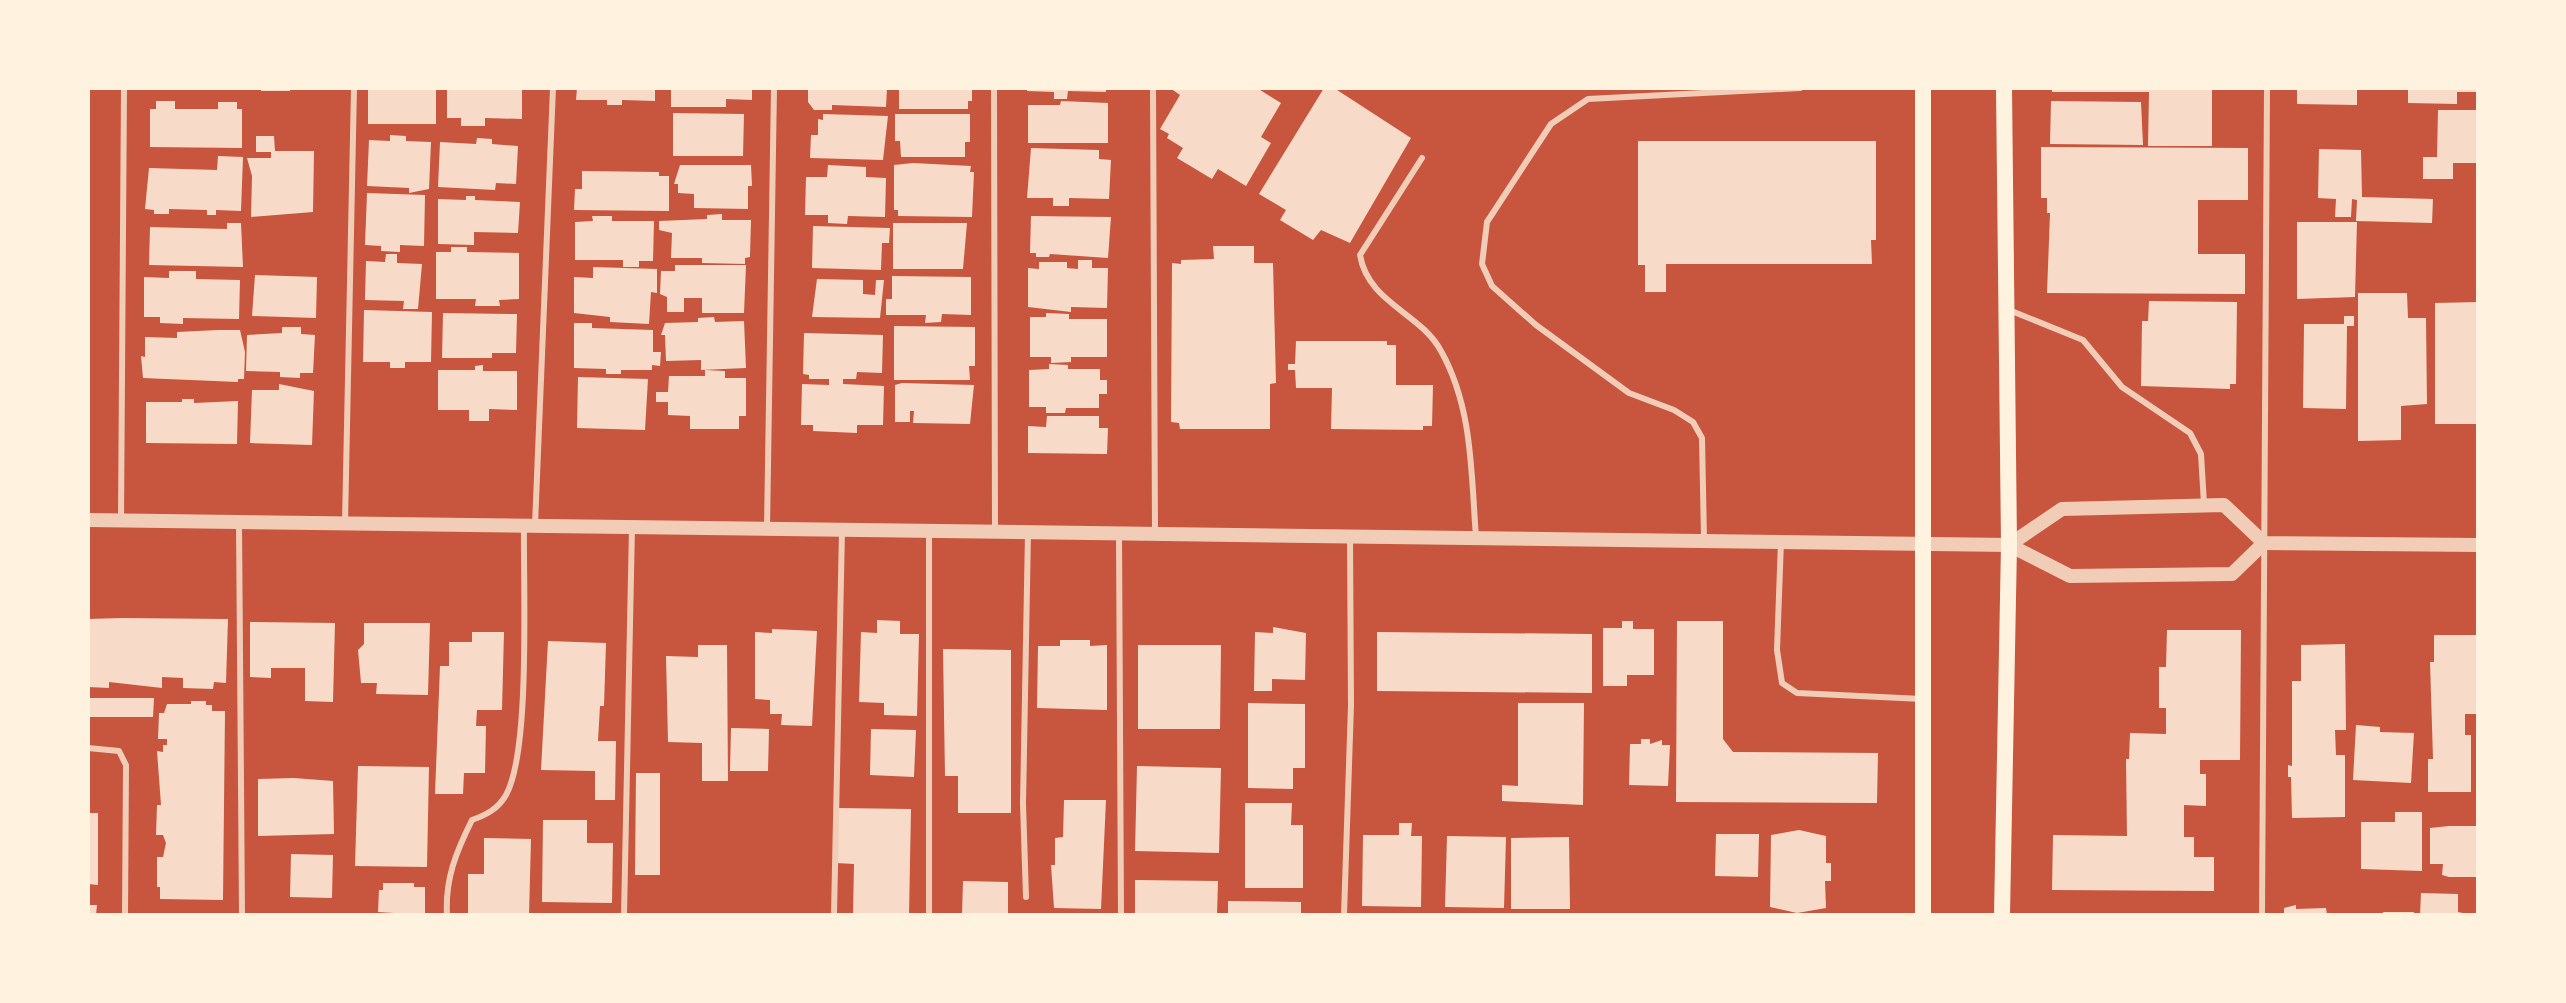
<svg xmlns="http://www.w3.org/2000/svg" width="2566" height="1003" font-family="Karla,sans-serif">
	<rect width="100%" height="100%" fill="#c8553d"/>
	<g fill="#f7dbc8">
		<rect x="261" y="88" width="29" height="3"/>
		<rect x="368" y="88" width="68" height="36"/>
		<path d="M447 88H522V119L485 118V126H461V118H447Z"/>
		<path d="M577 88H655V101L622 100V105H607V100H576Z"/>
		<path d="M671 88H752V100L726 99V107H671Z"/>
		<path d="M808 88H887L886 107 832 105V110H814L808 102Z"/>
		<path d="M899 88H972V101H968V109H899Z"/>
		<path d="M1027 88H1106V92L1068 91 1067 99H1054V92L1027 91Z"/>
		<path d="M1170 88H1257L1281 103 1261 137 1271 143 1246 186 1218 169 1212 179 1177 158 1183 148 1167 138 1169 134 1160 129 1180 95Z"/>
		<path d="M1324 88H1334L1411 138 1350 243 1321 230 1313 240 1280 220 1286 210 1259 194Z"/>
		<path d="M2052 88H2212V146H2148L2149 92H2052Z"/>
		<path d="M2297 88H2357V105L2297 104Z"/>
		<path d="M2408 88H2476V92H2457V104L2408 103Z"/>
		<path d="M156 101H175V109H218V102H237V109H242V148L150 147V109H156Z"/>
		<path d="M1061 101 1108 103V143H1028V105H1060Z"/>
		<path d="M2051 101 2141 102 2143 145 2050 144Z"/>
		<path d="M2438 110H2478V163H2453V179H2423V157H2437Z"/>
		<path d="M673 113 744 114 743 156H673Z"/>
		<path d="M823 114 888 116 883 160 810 158 811 135H818V119L823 120Z"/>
		<path d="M895 114H970V142H965V157H901L900 141H895Z"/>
		<path d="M390 135 406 136V141L431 142 429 189 409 193V188L367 186 369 140 390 141Z"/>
		<path d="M256 136H274L275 151H314L313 212 251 217 252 176 247 158H271V152H256Z"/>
		<path d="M477 138 492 139V144L518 146 516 184 496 183 495 190 438 187 440 142 476 144Z"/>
		<path d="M1638 141H1876V240H1871L1872 264H1666V292H1645V265H1638Z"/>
		<path d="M2041 147 2248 148V200H2198V254H2245V294L2047 293 2050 213H2047V198H2041Z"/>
		<path d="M1031 148 1099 150V159L1111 160 1109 199 1069 198V206H1053V198H1027Z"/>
		<path d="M2319 149 2361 150 2362 197 2433 199 2432 223 2356 221 2357 200 2352 199 2351 217H2335L2336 199 2318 198Z"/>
		<path d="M218 156 243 157 241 211 216 210V215H207V210L169 209V214H154V210L145 209 149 168 217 170Z"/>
		<path d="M913 163 971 166 970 172H974L972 217 898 216V210H894V165Z"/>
		<path d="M680 165H751L752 186H748V209L694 208V194L678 193V184H674Z"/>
		<path d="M828 165 866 167V177L886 178 885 217 848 216 847 224 828 223V215H805L806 177H827Z"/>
		<path d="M582 171 659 172V176H669V211L574 210 575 189H582Z"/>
		<path d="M367 193 425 195 424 246 400 245V252L381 251V246L365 245Z"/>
		<path d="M466 196H475V200L520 202 518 233 474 232V245L438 244V199L466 200Z"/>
		<path d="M722 214V220H751L750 257 745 258V264L702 263V258H671L672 233 659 230V221L707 219V215Z"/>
		<path d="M592 216H612V221H654L653 261H639V267H623V260H575V222L593 221Z"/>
		<path d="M1031 216 1111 217 1108 258 1050 254 1049 257H1036V253H1030Z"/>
		<path d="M2297 222H2357L2355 297 2297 299Z"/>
		<path d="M227 223H241L243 267 149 265 150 227 227 229Z"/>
		<path d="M893 223H967L963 269H893Z"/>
		<path d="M813 226 890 228 889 243H882L881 270 812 268Z"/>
		<path d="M1213 246H1254V263H1273L1276 383 1270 384V429H1180L1179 423 1171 422 1172 263 1181 264V260L1214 259Z"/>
		<path d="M451 247H467V252L519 253V299L499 300 500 306H475L476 299H436V252H451Z"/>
		<path d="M386 254H397V263L422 264 418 309H403L404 301 365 300 366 261 385 262Z"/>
		<path d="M1078 260H1092V268H1108L1107 308 1071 307V312L1028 307V268L1039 269V262H1067V268L1078 269Z"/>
		<path d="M675 265H746L744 313H702V298H684V312H667V297L660 294 661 271H675Z"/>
		<path d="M593 267 657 269V293L651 292 649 324 610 322V317L574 313V277L593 278Z"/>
		<path d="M169 271H196V279L240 280 239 319 183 318V324L160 323V317H144V277L169 278Z"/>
		<path d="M255 275 317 277 316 318 252 316Z"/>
		<path d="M892 276 971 277V315L942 314 941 322 925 323 926 315H886V299H892Z"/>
		<path d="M817 279 863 280V294L875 295 876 280H884L880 318 812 317Z"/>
		<path d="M2358 293H2407L2408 318H2426L2427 404 2401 406V440L2358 441Z"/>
		<path d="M2149 301 2237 302 2236 384H2230V389L2141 386 2142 321H2148Z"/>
		<path d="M2478 302V424H2435V303Z"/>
		<path d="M364 310 432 312 431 362H405V368H390V362H363Z"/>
		<path d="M443 313 517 314 516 353H492V358H442Z"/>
		<path d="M1046 313 1069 314V319H1107V357H1071V362L1051 363V357H1030V317H1046Z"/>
		<path d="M2344 316H2354V326H2347L2346 409 2303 408 2304 324H2344Z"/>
		<path d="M714 317 715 322 744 321 746 368 701 370V360L666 361 665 335H661L665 323 698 322V318Z"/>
		<path d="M574 323H592V328L653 330V352H661L660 366 652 365V370H621V374H606V369L574 368Z"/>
		<path d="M894 326 975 327V366H969L970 380H894Z"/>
		<path d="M282 327H301V334L315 335 313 373H300V378L280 377V372L246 371 247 335 282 333Z"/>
		<path d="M218 330H240L245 352 244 379H238V382L143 378 141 356 145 357V337L177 338V332Z"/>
		<path d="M804 333 883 335 882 373 857 372 856 379H843V384L884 386 883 425H857V433L813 431V425H801L802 384 829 385V379H809V375L803 374Z"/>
		<path d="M1296 341H1387V345H1396V385H1433L1432 426H1423V430L1331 429 1332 388H1296L1295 370H1288V364H1295Z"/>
		<path d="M1049 364 1068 365V369H1100V380H1107V394H1099V408H1066L1065 413H1046V407H1029V370L1049 369Z"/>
		<path d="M483 365V371H517V410L489 409V421H469V410H438V370H475V366Z"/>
		<path d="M705 370 725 371V378H746V416H739V429H690V416L668 415V402H656V392H668L669 376H705Z"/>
		<path d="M578 377 648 379 645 430 577 428Z"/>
		<path d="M902 383 974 385 970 424 913 423 914 411H910V422H895V385Z"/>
		<path d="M279 384 314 391 312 445 250 443 252 390H279Z"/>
		<path d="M182 399H194V403L238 401 237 444 146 443V402H182Z"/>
		<path d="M1047 416H1099V428H1108L1107 454 1028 453V426L1046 427Z"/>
		<path d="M122 618 228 619 226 683 214 682 213 689 183 688V678L162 677V688L109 682V688L88 687V619Z"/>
		<path d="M877 620 900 621V634H919L917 716 884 715V703L859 702 861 632 877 633Z"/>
		<path d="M1622 621H1633V629H1654V675H1627V686H1603V628H1622Z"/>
		<path d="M1677 621H1723V739L1733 752 1878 753 1877 803 1676 802Z"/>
		<path d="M250 622 335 623 333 702 305 701V668H271V678L250 677Z"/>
		<path d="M364 623H430L428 695 376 694 377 683H361L358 650 364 644Z"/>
		<path d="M1273 627 1306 633 1305 680 1272 679V691H1254L1255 632 1273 633Z"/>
		<path d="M772 629 817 631 812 726 781 725 782 714H770V700L755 699V632L772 633Z"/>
		<path d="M2167 630H2241L2240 760H2200V774H2206V806L2184 805V837H2194V857H2214V891L2052 890 2053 835 2127 836 2126 759H2129L2130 733 2166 734V708H2159V667H2166Z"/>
		<path d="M472 632H504L502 710H477L476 726H486L485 773H464L463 794H435L440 666H449V642H472Z"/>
		<path d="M1377 632 1592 634V693L1377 691Z"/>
		<path d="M2434 635H2478V714H2465V735H2471V792H2428V759H2433L2430 662H2434Z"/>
		<path d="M1060 640H1090V646L1107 645V710L1037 708 1038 646H1060Z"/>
		<path d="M548 641 606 643 604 706H600L598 741H616L615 800H595V771L541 770Z"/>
		<path d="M2345 644 2346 730H2335L2336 755H2345V817L2292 818 2291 777H2288V765L2292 766V681H2301V645Z"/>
		<path d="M698 645H727L728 781H702V743L668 742 666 656 698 657Z"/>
		<path d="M1138 645H1221L1220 729H1138Z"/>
		<path d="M943 649 1011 650V813H958V776H945Z"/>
		<path d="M88 698H154L153 717H88Z"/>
		<path d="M191 701H206V705H212V711H225L223 900 160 899V887H157V857H163L166 843 163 835H156L157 805H161L157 751 163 752V745H167V739H158L159 713H164L167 704H191Z"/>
		<path d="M1248 703 1305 704V768H1293V789L1248 788Z"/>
		<path d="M1518 703H1584L1583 805 1502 801V785L1518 786Z"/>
		<path d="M2356 725 2380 727V732L2414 733 2411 783 2353 780Z"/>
		<path d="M731 728 769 729 768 771H730Z"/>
		<path d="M871 729 916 730 914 777 870 775Z"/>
		<path d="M1641 739H1650V744L1662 740V745H1670L1668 786 1629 785 1630 744H1641Z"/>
		<path d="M358 766 429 767 427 867 355 866Z"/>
		<path d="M1137 766 1221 768 1219 853 1135 851Z"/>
		<path d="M636 773H660V875H635Z"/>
		<path d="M294 778 333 781 334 834 258 836V779Z"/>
		<path d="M1064 800H1106L1101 909 1054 908 1051 865H1055V838L1063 837Z"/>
		<path d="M1245 803H1292L1291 825H1303V888H1245Z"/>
		<path d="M837 808 911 809 909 915H853L854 864 836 863Z"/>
		<path d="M2395 812H2422V871L2361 869V822H2395Z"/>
		<path d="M88 813H98V885L88 884Z"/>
		<path d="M543 820H587V843H613L612 903 542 902Z"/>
		<path d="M1399 823H1412L1411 836H1422L1421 907 1362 906 1363 835H1399Z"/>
		<path d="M2449 826H2478V877H2449L2442 875 2443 864H2430V828Z"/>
		<path d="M1799 830 1826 836V863H1831V881H1825L1826 908 1797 913 1770 907 1771 835Z"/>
		<path d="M1716 834H1759L1758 877 1715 876Z"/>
		<path d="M1447 836 1506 837 1504 908 1445 907Z"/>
		<path d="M1569 837 1570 909H1511V838Z"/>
		<path d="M484 838 531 839 529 915H468V874H484Z"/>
		<path d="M291 854 333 855 332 898 290 897Z"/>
		<path d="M1135 880 1218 881 1217 915H1135Z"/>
		<path d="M963 881 1008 882V915H962Z"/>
		<path d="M383 883H414V887H425V915L378 912 379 890H383Z"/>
		<path d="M2421 893 2458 894V912L2472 915H2420Z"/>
		<path d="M1228 901 1301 902V915H1228Z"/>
		<path d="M88 905H97L96 915H88Z"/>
		<path d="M2296 905V909L2326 908 2327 915H2284V908Z"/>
		<rect x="2383" y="912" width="31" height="3"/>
	</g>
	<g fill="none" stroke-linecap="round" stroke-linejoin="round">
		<g stroke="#f1ccb7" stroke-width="6">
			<path d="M994 88 995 531"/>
			<path d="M1153 88 1155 532"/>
			<path d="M1422 158 1360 255C1368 303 1421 313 1441 351 1473 408 1471 474 1476 537"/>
			<path d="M2009 310 2083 340 2122 387 2190 433 2201 454 2204 504"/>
			<path d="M121 520 124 88"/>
			<path d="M239 522 242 915"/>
			<path d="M345 523 354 88"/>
			<path d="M535 525 553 88"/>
			<path d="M767 528 774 88"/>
			<path d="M1119 533 1121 915"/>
			<path d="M1704 539 1702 438 1693 422 1674 410 1629 393 1536 325 1492 286 1482 264 1487 222 1551 124 1588 99 1800 88"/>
			<path d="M1781 541 1777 650 1782 683 1797 693 1922 699"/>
			<path d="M88 748 119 751 126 765 125 915"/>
			<path d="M1026 897 1023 804 1028 532"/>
			<path d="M447 915C445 879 456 852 472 820 486 815 498 809 506 795 531 750 523 584 524 525"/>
			<path d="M624 915 632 527"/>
			<path d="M834 915 842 530"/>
			<path d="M929 915V531"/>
			<path d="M1344 915 1351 705 1350 536"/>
			<path d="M2262 915 2267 88"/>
		</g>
		<g stroke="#f1ccb7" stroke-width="14">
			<path d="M88 520 2009 545 2070 576 2232 574 2264 543"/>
			<path d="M2009 545 2062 509 2224 505 2264 543 2478 545"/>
		</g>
		<g stroke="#fff3e0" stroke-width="16">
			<path d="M1923 88V915"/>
			<path d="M2002 915 2009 545 2004 88"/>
		</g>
	</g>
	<rect width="2566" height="1003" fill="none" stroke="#fff3e0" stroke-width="180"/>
</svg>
